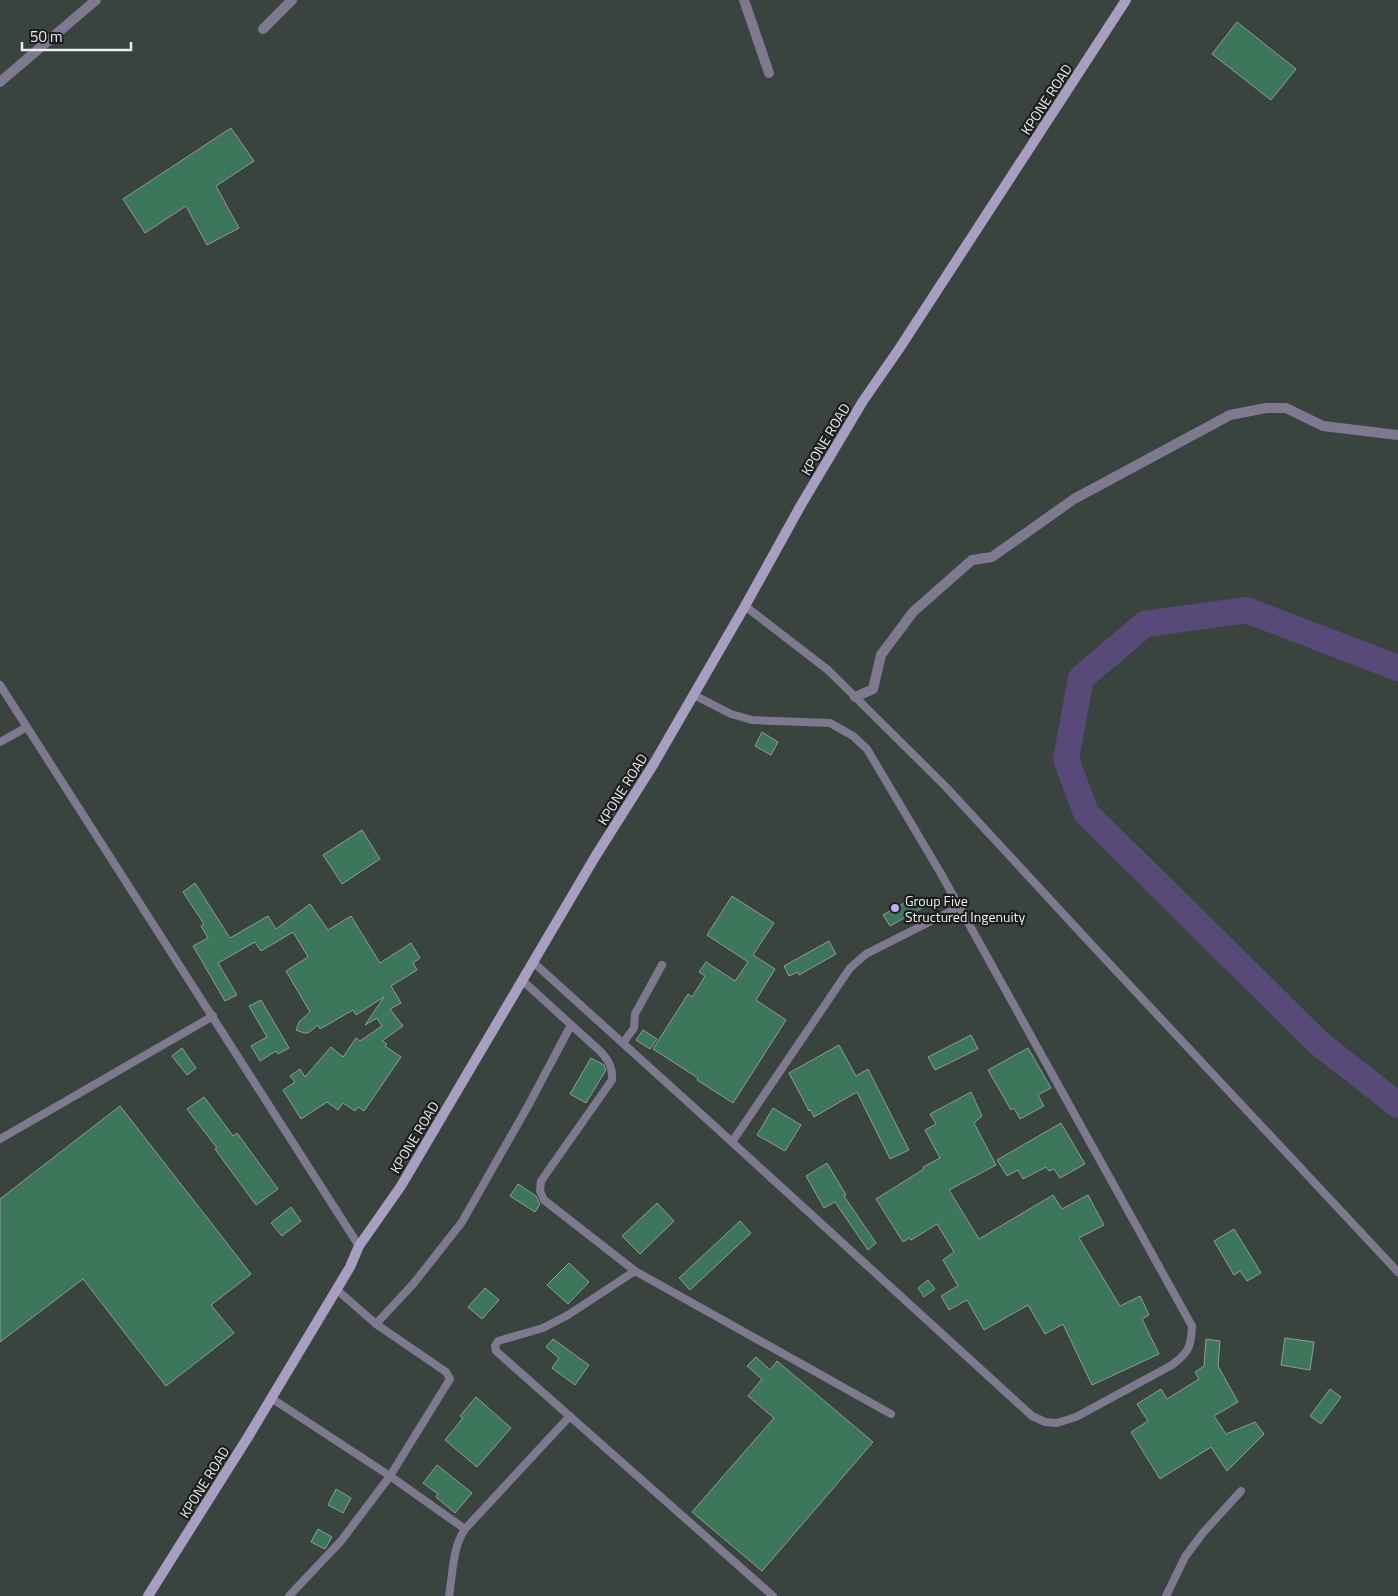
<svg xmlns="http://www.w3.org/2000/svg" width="1398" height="1596" font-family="'Titillium Web',sans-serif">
	<rect width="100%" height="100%" fill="#333835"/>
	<rect fill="#39443f" x="0" y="0" width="1398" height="1596"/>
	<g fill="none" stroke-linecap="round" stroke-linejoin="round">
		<path stroke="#584a78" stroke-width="26" d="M1398 668 1246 610 1145 624 1081 678 1066 759 1086 813 1320 1044 1398 1105"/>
	</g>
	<g fill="#3c775c" stroke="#939a96">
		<path d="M1237 22 1296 69 1271 100 1212 54Z"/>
		<path d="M231 128 254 161 216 186 239 228 207 245 186 206 145 233 123 199Z"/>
		<path d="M762 732 778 742 771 755 755 746Z"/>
		<path d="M362 830 380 859 342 884 323 855Z"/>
		<path d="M195 883 230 938 268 916 276 929 310 904 328 930 351 916 380 963 411 943 420 958 413 963 417 970 391 986 401 1003 390 1009 403 1026 382 1041 387 1044 385 1046 401 1057 364 1111 358 1107 355 1111 343 1103 338 1110 327 1102 301 1119 283 1090 295 1082 290 1076 300 1069 305 1077 331 1047 343 1057 356 1038 360 1041 382 1026 377 1018 365 1025 384 997 356 1015 353 1010 320 1029 318 1025 308 1033H304L296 1030 299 1022 310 1012 286 971 308 957 293 932 261 951 255 942 218 963 237 995 225 1001 193 946 208 938 201 926 204 924 183 892Z"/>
		<path d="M732 896 774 923 753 955 775 969 756 1000 786 1020 733 1103 697 1080 698 1078 653 1049 688 994 692 997 705 976 699 972 706 962 735 981 748 962 707 935Z"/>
		<path d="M915 897 922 908 890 926 883 915Z"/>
		<path d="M829 941 836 954 799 975 798 972 789 976 784 966Z"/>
		<path d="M261 1000 289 1048 278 1054 276 1051 260 1061 251 1046 267 1037 249 1006Z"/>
		<path d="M643 1030 657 1039 650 1049 636 1040Z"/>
		<path d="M971 1035 978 1049 935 1070 928 1057Z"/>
		<path d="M839 1045 856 1076 868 1069 909 1150 890 1159 857 1092 814 1117 810 1109 809 1111 789 1073Z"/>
		<path d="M182 1048 196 1068 187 1075 172 1056Z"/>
		<path d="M1028 1048 1051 1088 1038 1095 1044 1106 1020 1119 1014 1108 1011 1110 988 1070Z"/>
		<path d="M591 1058 604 1065 606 1070 586 1103 570 1094Z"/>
		<path d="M971 1092 982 1116 974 1123 996 1165 949 1190 979 1239 1053 1195 1062 1209 1088 1195 1104 1225 1079 1238 1120 1306 1140 1296 1149 1315 1142 1319 1159 1354 1092 1385 1063 1324 1045 1334 1028 1305 984 1330 967 1300 949 1310 941 1296 958 1286 943 1260 954 1252 937 1224 911 1240 909 1238 903 1242 876 1199 924 1169 923 1167 940 1158 925 1130 936 1124 930 1114Z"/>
		<path d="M204 1097 233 1136 237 1133 278 1189 256 1205 215 1149 217 1148 187 1109Z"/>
		<path d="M120 1106 251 1274 211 1305 234 1333 166 1386 83 1279 0 1342V1199Z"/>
		<path d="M773 1108 801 1125 785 1151 757 1135Z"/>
		<path d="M1061 1123 1085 1164 1060 1178 1054 1169 1049 1171 1046 1167 1023 1179 1018 1170 1007 1176 997 1160Z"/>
		<path d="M827 1163 846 1195 844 1196 876 1243 868 1250 835 1202 824 1208 806 1176Z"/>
		<path d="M518 1184 536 1196 540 1204 535 1212 510 1196Z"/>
		<path d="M657 1203 674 1221 640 1254 622 1236Z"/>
		<path d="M291 1207 301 1221 282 1236 271 1223Z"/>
		<path d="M740 1221 751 1233 690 1290 679 1278Z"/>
		<path d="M1234 1229 1261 1273 1247 1281 1240 1271 1234 1275 1214 1241Z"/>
		<path d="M569 1263 589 1282 568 1304 547 1285Z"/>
		<path d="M928 1280 935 1289 924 1297 918 1288Z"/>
		<path d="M485 1288 499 1300 482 1319 468 1307Z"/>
		<path d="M1285 1338 1314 1342 1310 1370 1281 1365Z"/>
		<path d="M553 1339 589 1365 575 1385 552 1368 559 1358 546 1347Z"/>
		<path d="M1206 1339 1220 1341 1218 1366 1238 1402 1214 1416 1226 1434 1255 1422 1264 1434 1227 1471 1211 1447 1160 1479 1131 1432 1148 1421 1137 1404 1161 1389 1167 1399 1199 1379 1195 1372 1204 1366Z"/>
		<path d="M756 1357 770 1370 777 1361 873 1442 762 1571 692 1512 774 1418 748 1396 762 1379 747 1366Z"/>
		<path d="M1330 1389 1341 1397 1321 1424 1310 1416Z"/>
		<path d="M476 1397 511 1428 477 1467 445 1440 463 1418 460 1416Z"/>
		<path d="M437 1465 472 1493 455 1513 436 1497 438 1494 423 1483Z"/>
		<path d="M336 1489 351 1498 343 1513 328 1505Z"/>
		<path d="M318 1529 332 1537 325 1549 311 1542Z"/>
	</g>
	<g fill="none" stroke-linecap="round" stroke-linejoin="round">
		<g stroke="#7f798f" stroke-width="8">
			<path d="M745 606 828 670 946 787 1092 945 1398 1272"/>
			<path d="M0 685 359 1246"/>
			<path d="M0 742 27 727"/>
			<path d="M533 962 710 1122 1032 1416 1045 1422 1057 1423 1076 1417 1172 1365C1189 1352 1191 1347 1192 1326L940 872 867 749 853 736 830 723 752 720 731 714 694 695"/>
			<path d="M523 981 601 1052C609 1061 613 1068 612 1080L541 1181 540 1191 544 1200 635 1271 891 1414"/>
			<path d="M623 1043 634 1028 635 1014 662 965"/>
			<path d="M0 1139 213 1016"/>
			<path d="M732 1142 850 968 866 954 959 907"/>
			<path d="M635 1271 568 1315 543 1328 498 1341 495 1346 496 1351 773 1596"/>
			<path d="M376 1324 414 1283 462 1222 528 1106 571 1025"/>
			<path d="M271 1398 390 1476 465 1529"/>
			<path d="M289 1596 341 1541 390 1476 450 1379 446 1372 376 1324 336 1289"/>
			<path d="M449 1596C453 1574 452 1548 465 1529L570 1416"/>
			<path d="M1166 1596 1185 1557 1202 1534 1241 1491"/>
		</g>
		<g stroke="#7f798f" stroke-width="10">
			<path d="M744 0 769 73"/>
			<path d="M263 29 292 0"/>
			<path d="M0 82 96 0"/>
			<path d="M855 697 873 689 881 655 913 612 972 560 992 557 1074 499 1230 415 1266 408H1286L1323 426 1398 435"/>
		</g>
		<path stroke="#a89ec1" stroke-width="10" d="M148 1596 248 1437 350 1267 359 1246 401 1186 595 857 653 765 745 606 801 505 863 401 899 349 1126 0"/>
	</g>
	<circle fill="#bfa9f4" stroke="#1c1f1d" stroke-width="2" cx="895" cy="908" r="5"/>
	<g text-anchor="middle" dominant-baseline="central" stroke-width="4.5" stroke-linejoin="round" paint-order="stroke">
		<g font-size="14" fill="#edf0ee" stroke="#1c1f1d">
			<text transform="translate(1046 99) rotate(-57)">KPONE ROAD</text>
			<text transform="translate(825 439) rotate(-59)">KPONE ROAD</text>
			<text transform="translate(622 789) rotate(-58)">KPONE ROAD</text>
			<text transform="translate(414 1137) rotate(-59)">KPONE ROAD</text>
			<text transform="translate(204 1482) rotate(-58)">KPONE ROAD</text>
		</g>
		<g font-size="14" fill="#edf0ee" stroke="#1c1f1d" text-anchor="start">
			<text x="905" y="900">Group Five<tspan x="905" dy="16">Structured Ingenuity</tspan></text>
		</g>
	</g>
	<path d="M22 42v8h109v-8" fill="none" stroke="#edf0ee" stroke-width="2.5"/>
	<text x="30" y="42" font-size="15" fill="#edf0ee" stroke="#1c1f1d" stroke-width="4" paint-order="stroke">50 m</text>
</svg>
